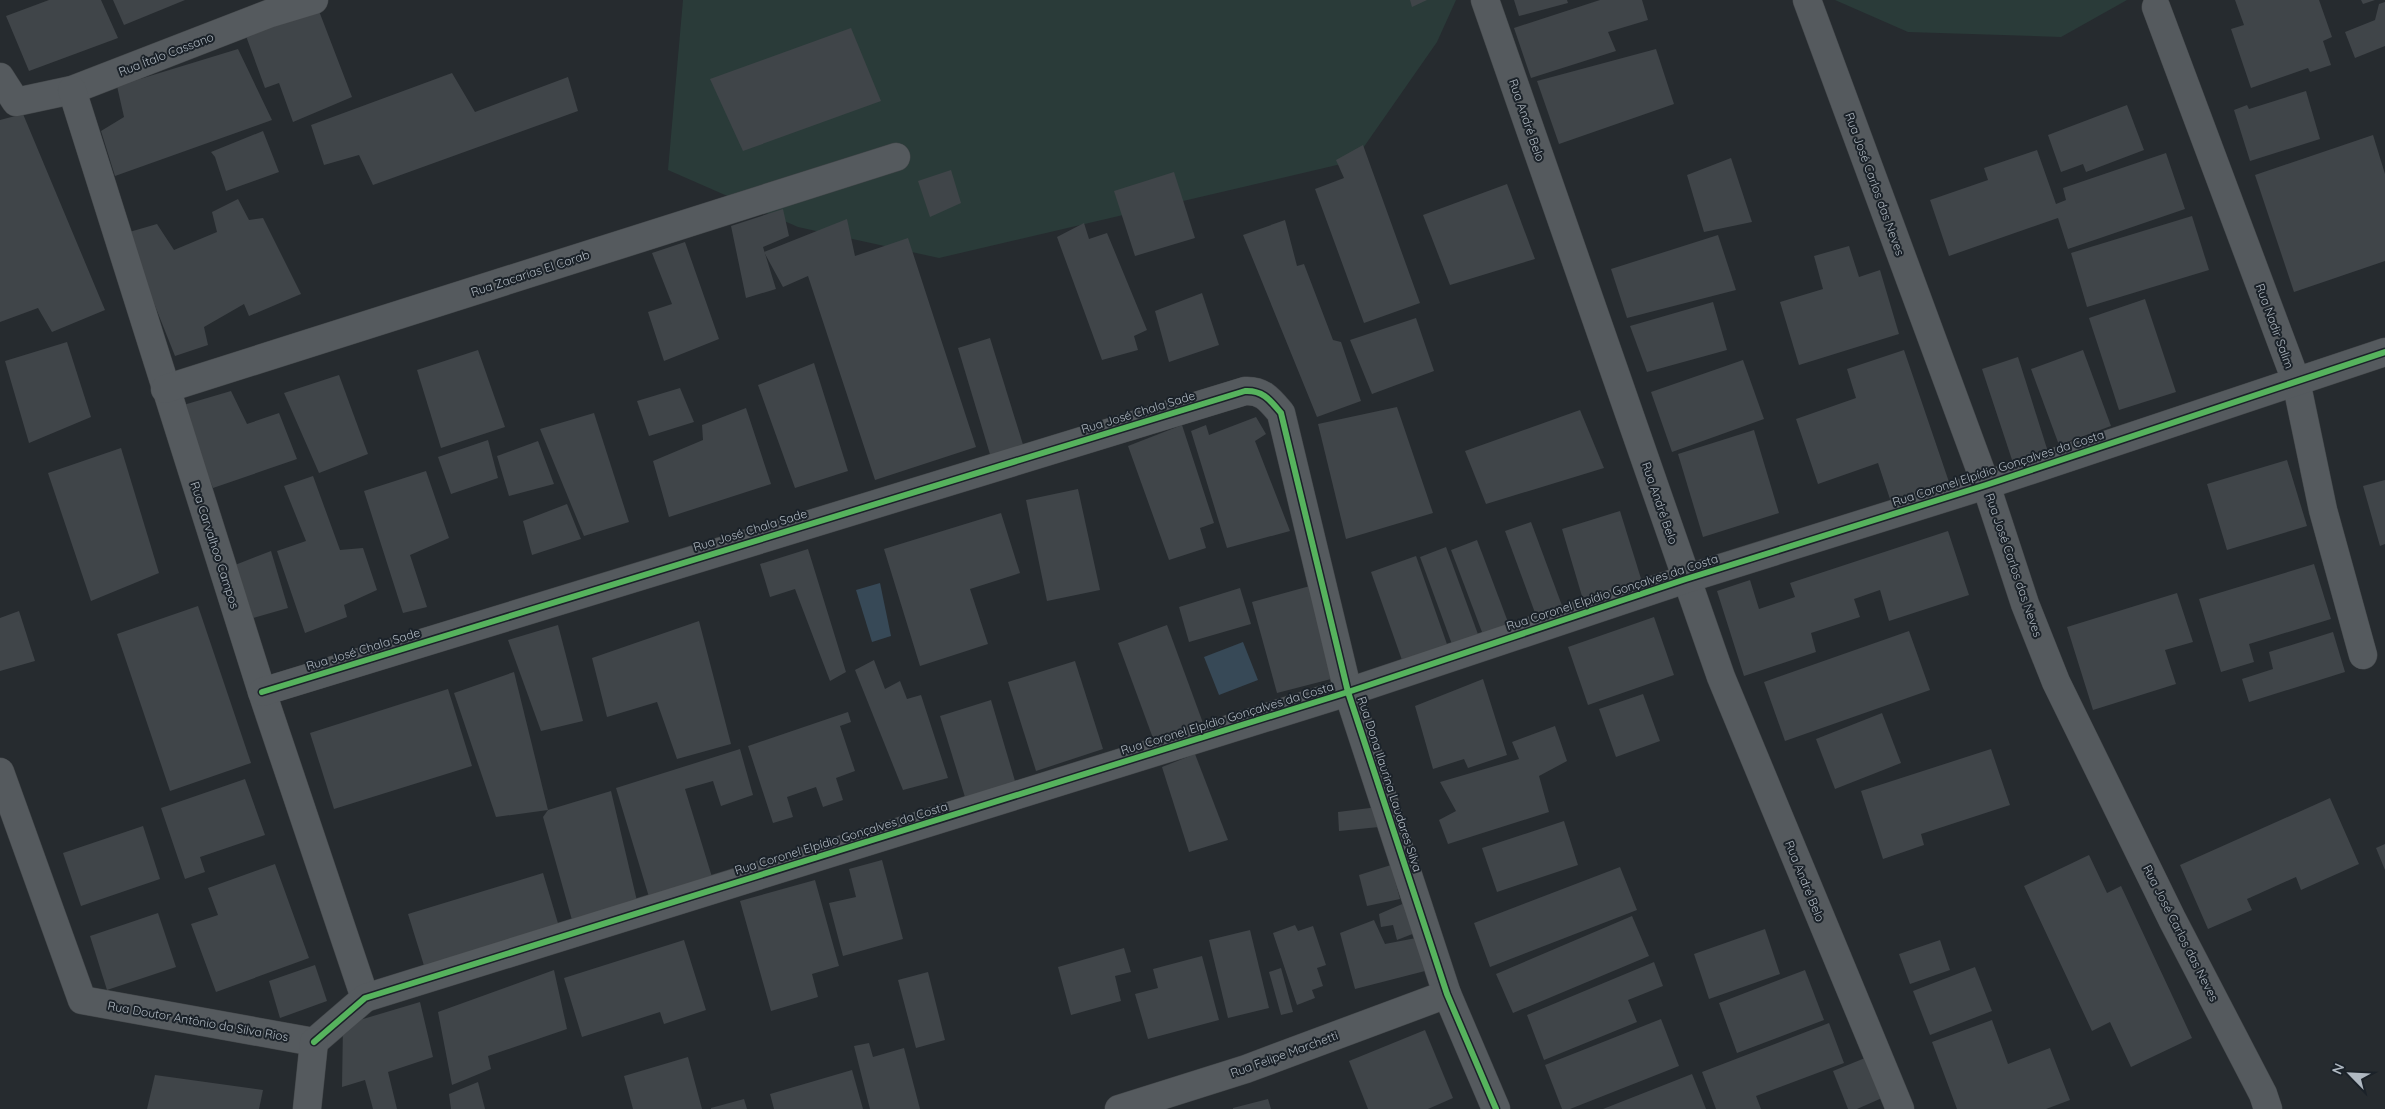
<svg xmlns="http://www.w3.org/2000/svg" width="2385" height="1109" font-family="Quicksand,sans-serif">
	<rect width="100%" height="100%" fill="#262b2f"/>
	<g fill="#2a3b39">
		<path d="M683 0H1456L1437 42 1354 161 939 258 798 227 668 170Z"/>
		<path d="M1835 0H2127L2061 37 1908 32Z"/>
	</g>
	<g fill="#374957">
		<path d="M880 583 891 636 872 642 856 590Z"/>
		<path d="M1243 642 1258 680 1219 695 1204 657Z"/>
	</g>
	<g fill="#404549">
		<path d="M49 0H101L118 38 29 71 6 16Z"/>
		<path d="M113 0H185L124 25Z"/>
		<path d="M1410 0H1427L1412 7Z"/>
		<path d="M1514 0H1567L1568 3 1519 16Z"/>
		<path d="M1600 0H1642L1648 20 1608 32 1616 51 1531 78 1514 28Z"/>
		<path d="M2235 0H2319L2332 37 2323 41 2331 65 2310 72 2308 68 2251 88 2231 29 2244 25Z"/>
		<path d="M2361 0H2375L2363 4Z"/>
		<path d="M2385 2V46L2355 58 2345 32 2375 20 2379 4Z"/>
		<path d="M319 11 352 97 293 122 279 83 265 88 246 36Z"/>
		<path d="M851 28 881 101 743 151 710 79Z"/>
		<path d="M238 49 272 120 115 176 101 131 124 117 117 86Z"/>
		<path d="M1656 49 1674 104 1559 144 1537 81Z"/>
		<path d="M452 73 475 112 568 77 578 111 373 185 359 155 324 165 311 125Z"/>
		<path d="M2306 91 2320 139 2250 161 2234 110 2247 105 2249 109Z"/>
		<path d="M2127 105 2144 150 2086 172 2083 164 2061 172 2048 135Z"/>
		<path d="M23 114 105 310 52 332 38 308 0 322V120Z"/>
		<path d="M263 131 279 172 226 191 215 157 211 152Z"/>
		<path d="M2373 135 2385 174V261L2294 292 2255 175Z"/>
		<path d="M1363 145 1420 303 1364 323 1315 189 1344 178 1336 160Z"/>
		<path d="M2037 150 2056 204 2066 200 2063 188 2166 153 2185 209 2068 249 2058 218 1949 256 1930 200 1988 180 1984 168Z"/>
		<path d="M1731 158 1752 222 1704 232 1687 175Z"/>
		<path d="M951 170 961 203 930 217 918 181Z"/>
		<path d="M1174 172 1195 238 1135 256 1114 191Z"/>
		<path d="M1507 184 1535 259 1450 285 1423 215Z"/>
		<path d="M238 199 249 220 263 218 301 294 249 316 244 304 204 327 208 345 175 356 126 233 157 224 174 250 217 232 212 212Z"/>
		<path d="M783 209 789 236 763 247 776 289 746 298 731 226Z"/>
		<path d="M2192 216 2209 270 2087 307 2071 253Z"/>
		<path d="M847 219 855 256 908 238 976 447 875 480 808 276 783 287 764 252Z"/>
		<path d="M1285 220 1297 266 1304 264 1333 340 1341 342 1361 401 1317 417 1243 235Z"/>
		<path d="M1084 223 1089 239 1107 233 1147 330 1134 336 1138 350 1102 360 1057 237Z"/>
		<path d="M1718 235 1736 290 1627 318 1611 269Z"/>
		<path d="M685 242 719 339 664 361 648 312 672 304 652 253Z"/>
		<path d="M1849 246 1859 277 1880 270 1899 334 1799 365 1780 302 1823 289 1814 256Z"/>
		<path d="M1202 293 1219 345 1169 362 1155 311Z"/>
		<path d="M2145 299 2176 392 2119 410 2089 318Z"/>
		<path d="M1713 302 1727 350 1647 372 1630 326Z"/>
		<path d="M1416 318 1434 371 1372 394 1350 340Z"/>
		<path d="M990 338 1025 451 992 461 958 348Z"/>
		<path d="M67 342 91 417 29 443 5 361Z"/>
		<path d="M478 350 505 427 441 448 417 370Z"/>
		<path d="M1904 350 1950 485 1892 505 1878 463 1818 484 1796 419 1856 398 1847 369Z"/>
		<path d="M2083 350 2111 426 2059 445 2031 369Z"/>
		<path d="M2018 357 2049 455 2014 466 1982 369Z"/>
		<path d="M1743 360 1764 419 1672 452 1651 392Z"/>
		<path d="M814 363 848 471 795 488 758 385Z"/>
		<path d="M339 375 368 454 319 473 284 393Z"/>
		<path d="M680 388 694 422 649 436 637 401Z"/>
		<path d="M231 391 247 424 279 413 297 459 213 488 180 406Z"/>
		<path d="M1397 407 1433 513 1346 539 1318 424Z"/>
		<path d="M746 408 771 484 669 517 653 461 703 440 702 425Z"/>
		<path d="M1580 410 1604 468 1486 504 1465 451Z"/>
		<path d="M594 413 629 522 584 536 540 429Z"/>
		<path d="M1256 417 1266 434 1255 441 1290 531 1227 548 1191 431 1206 425 1209 435Z"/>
		<path d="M1182 425 1214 523 1200 528 1206 548 1169 560 1128 446Z"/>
		<path d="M1754 430 1779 513 1703 537 1678 454Z"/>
		<path d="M488 440 498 478 451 494 438 457Z"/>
		<path d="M538 441 554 484 509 496 497 456Z"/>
		<path d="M121 448 159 573 91 601 48 473Z"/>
		<path d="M2287 460 2307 526 2227 550 2207 484Z"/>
		<path d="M426 471 449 538 410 555 427 607 403 613 364 491Z"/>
		<path d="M313 476 340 550 363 548 377 590 344 605 347 617 305 633 277 551 306 541 284 486Z"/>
		<path d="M2385 480V544L2380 546 2363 486Z"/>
		<path d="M1078 489 1100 590 1047 601 1026 500Z"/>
		<path d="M567 504 581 539 532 555 523 521Z"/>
		<path d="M1620 511 1643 585 1584 603 1562 529Z"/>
		<path d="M1001 513 1020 573 970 589 988 644 920 666 884 549Z"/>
		<path d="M1531 522 1564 611 1538 621 1505 531Z"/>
		<path d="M1948 531 1969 595 1889 621 1880 590 1854 599 1860 617 1811 633 1816 652 1744 676 1717 591 1750 580 1759 609 1795 597 1790 583Z"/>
		<path d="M1477 540 1511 630 1485 640 1451 550Z"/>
		<path d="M1446 547 1479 637 1453 647 1420 557Z"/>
		<path d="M808 549 846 672 830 681 795 589 770 597 760 564Z"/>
		<path d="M271 551 288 608 253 618 235 565Z"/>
		<path d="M1416 556 1448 647 1403 663 1371 572Z"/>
		<path d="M2314 564 2331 619 2249 644 2254 662 2221 672 2199 599Z"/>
		<path d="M1310 586 1335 678 1277 693 1252 602Z"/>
		<path d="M1240 588 1251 624 1189 642 1179 607Z"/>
		<path d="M2177 593 2193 642 2165 650 2176 684 2093 710 2067 627Z"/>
		<path d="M198 606 251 763 170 791 117 634Z"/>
		<path d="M19 611 35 661 0 671V618Z"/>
		<path d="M1654 617 1674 675 1588 705 1568 647Z"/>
		<path d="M699 621 731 744 677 759 657 702 607 717 592 658Z"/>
		<path d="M558 625 583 721 541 731 508 640Z"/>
		<path d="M1167 625 1203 723 1154 741 1118 643Z"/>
		<path d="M1909 631 1930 690 1785 741 1764 682Z"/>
		<path d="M2333 632 2345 672 2249 702 2242 679 2273 669 2269 652Z"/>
		<path d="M874 660 885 689 900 681 907 699 921 695 948 778 903 790 855 670Z"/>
		<path d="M1075 661 1103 749 1036 771 1008 682Z"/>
		<path d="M514 672 548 810 496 817 454 693Z"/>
		<path d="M1483 679 1507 755 1468 768 1464 759 1433 769 1415 706Z"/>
		<path d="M448 689 472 766 334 809 310 733Z"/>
		<path d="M1643 694 1660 741 1616 757 1599 709Z"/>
		<path d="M991 700 1015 781 965 797 940 716Z"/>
		<path d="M848 712 851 722 840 726 855 771 836 778 843 800 823 807 816 787 787 797 793 817 773 823 748 746Z"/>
		<path d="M1882 713 1901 763 1835 789 1816 739Z"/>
		<path d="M1555 726 1567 761 1539 776 1549 812 1448 844 1439 820 1456 811 1440 782 1519 759 1512 742Z"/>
		<path d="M740 749 753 795 721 806 713 781 685 789 712 877 649 897 616 788Z"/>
		<path d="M1991 749 2010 805 1921 834 1924 845 1883 859 1861 791Z"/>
		<path d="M1195 754 1228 840 1189 852 1162 767Z"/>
		<path d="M245 779 265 835 200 857 205 872 185 879 161 808Z"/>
		<path d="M611 791 637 901 572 920 543 817 548 810Z"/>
		<path d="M2330 798 2359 864 2301 890 2296 877 2247 899 2252 910 2208 929 2180 865Z"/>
		<path d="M1378 807 1379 827 1339 831 1338 812Z"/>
		<path d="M1564 821 1578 865 1497 892 1482 848Z"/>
		<path d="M143 826 160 879 81 906 63 853Z"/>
		<path d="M2385 844V870L2376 848Z"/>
		<path d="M2089 855 2107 893 2121 886 2192 1038 2131 1067 2110 1022 2092 1031 2024 886Z"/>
		<path d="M882 860 903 939 843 956 829 903 856 897 849 869Z"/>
		<path d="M275 864 309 958 216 992 191 924 218 915 208 888Z"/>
		<path d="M1391 865 1400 899 1367 906 1359 875Z"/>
		<path d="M1620 867 1637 910 1490 967 1474 923Z"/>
		<path d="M543 873 560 930 426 972 408 914Z"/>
		<path d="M815 880 839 966 812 974 818 997 771 1011 740 901Z"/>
		<path d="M1407 902 1415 933 1397 940 1393 925 1381 927 1379 914Z"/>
		<path d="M158 913 176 967 107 990 90 936Z"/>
		<path d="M1632 916 1649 956 1513 1013 1496 974Z"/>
		<path d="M1374 920 1385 944 1416 938 1425 971 1355 989 1340 933Z"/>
		<path d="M1295 925 1298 931 1313 926 1326 965 1317 968 1323 986 1312 990 1315 998 1297 1005 1273 933Z"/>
		<path d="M1765 929 1780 974 1709 999 1694 954Z"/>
		<path d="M1250 930 1269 1008 1228 1018 1209 940Z"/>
		<path d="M684 940 706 1010 664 1024 660 1012 582 1037 564 978Z"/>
		<path d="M1940 940 1950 970 1910 984 1899 954Z"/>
		<path d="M1124 948 1131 972 1115 976 1121 1001 1071 1015 1058 967Z"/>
		<path d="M1202 956 1219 1020 1148 1039 1135 994 1158 988 1153 969Z"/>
		<path d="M1654 962 1663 986 1628 1000 1637 1022 1544 1060 1527 1015Z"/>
		<path d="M315 965 327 1001 280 1018 269 981Z"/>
		<path d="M1975 967 1992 1011 1930 1035 1913 991Z"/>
		<path d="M1281 968 1293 1012 1281 1015 1269 972Z"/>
		<path d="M554 970 567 1029 488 1056 491 1069 452 1085 438 1012Z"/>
		<path d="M1805 970 1824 1020 1737 1053 1719 1003Z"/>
		<path d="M928 972 945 1040 916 1048 898 980Z"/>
		<path d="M420 1002 433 1057 388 1072 397 1109H373L365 1080 342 1087 343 1025Z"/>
		<path d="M1661 1019 1679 1066 1570 1109H1562L1545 1065Z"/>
		<path d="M1992 1020 2008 1064 2050 1048 2070 1100 2046 1109H1957L1932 1042Z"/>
		<path d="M1829 1023 1844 1063 1756 1096 1761 1109H1716L1702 1072Z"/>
		<path d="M1425 1030 1453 1098 1428 1109H1368L1349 1061Z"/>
		<path d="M869 1043 873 1057 904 1048 920 1109H870L854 1046Z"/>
		<path d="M688 1057 702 1109H633L624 1076Z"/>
		<path d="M1865 1058 1882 1098 1857 1109H1848L1833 1071Z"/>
		<path d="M852 1070 863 1109H774L770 1094Z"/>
		<path d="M1692 1074 1706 1109H1603Z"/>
		<path d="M155 1075 263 1090 259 1109H147Z"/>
		<path d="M478 1082 485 1109H451L449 1094Z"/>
		<path d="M744 1099 747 1109H711V1108Z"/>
		<path d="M1268 1099 1271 1109H1233V1108Z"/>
	</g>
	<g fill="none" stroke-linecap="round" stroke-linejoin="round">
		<defs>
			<g id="minor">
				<path d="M1485 0 1721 677 1900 1109"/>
				<path d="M1807 0 1986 485 2025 604 2056 682 2172 919 2263 1094 2268 1109"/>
				<path d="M2156 7 2296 381 2323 510 2363 655"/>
				<path d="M0 77 16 102 72 90 271 13 314 0"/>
				<path d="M72 90 262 692 365 998"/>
				<path d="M165 389 896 157"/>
				<path d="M262 692 1245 391C1263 390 1270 400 1281 413L1348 692 1447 994 1496 1109"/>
				<path d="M0 772 82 1000 314 1042"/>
				<path d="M314 1042 365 998 1348 692 1686 579 1986 485 2385 352"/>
				<path d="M307 1109 314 1042"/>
				<path d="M1119 1109 1246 1069 1447 994"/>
			</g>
		</defs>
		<use href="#minor" stroke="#43474a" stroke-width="29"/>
		<use href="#minor" stroke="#555a5e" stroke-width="28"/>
		<defs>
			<g id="cycleway">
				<path d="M262 692 1245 391C1263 390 1270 400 1281 413L1348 692 1447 994 1496 1109"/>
				<path d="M314 1042 365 998 1348 692 1686 579 1986 485 2385 352"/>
			</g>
		</defs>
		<use href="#cycleway" stroke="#1b2229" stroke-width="9"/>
		<use href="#cycleway" stroke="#56b35d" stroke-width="6"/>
	</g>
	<g text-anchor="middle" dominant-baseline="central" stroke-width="4" stroke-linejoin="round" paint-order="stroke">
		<g font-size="12" fill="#afb8c1" stroke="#1b2229">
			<text transform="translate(166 54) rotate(-21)">Rua Ítalo Cassano</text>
			<text transform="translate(1527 120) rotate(71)">Rua André Belo</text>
			<text transform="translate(1875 184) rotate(70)">Rua José Carlos das Neves</text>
			<text transform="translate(530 273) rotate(-18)">Rua Zacarias El Corab</text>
			<text transform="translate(2275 326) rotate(70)">Rua Nadir Salim</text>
			<text transform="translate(1138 412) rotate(-17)">Rua José Chala Sade</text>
			<text transform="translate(1998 468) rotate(-18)">Rua Coronel Elpídio Gonçalves da Costa</text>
			<text transform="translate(1660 503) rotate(71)">Rua André Belo</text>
			<text transform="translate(750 530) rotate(-17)">Rua José Chala Sade</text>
			<text transform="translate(215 545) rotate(72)">Rua Carvalhoo Campos</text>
			<text transform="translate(2014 565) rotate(71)">Rua José Carlos das Neves</text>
			<text transform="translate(1612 592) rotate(-18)">Rua Coronel Elpídio Gonçalves da Costa</text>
			<text transform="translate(363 649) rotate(-17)">Rua José Chala Sade</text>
			<text transform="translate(1227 718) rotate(-17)">Rua Coronel Elpídio Gonçalves da Costa</text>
			<text transform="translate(1390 784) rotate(72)">Rua Dona Ilaurina Laudares Silva</text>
			<text transform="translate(841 838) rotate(-17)">Rua Coronel Elpídio Gonçalves da Costa</text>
			<text transform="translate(1805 881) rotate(68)">Rua André Belo</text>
			<text transform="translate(2181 933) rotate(63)">Rua José Carlos das Neves</text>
			<text transform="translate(198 1021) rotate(10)">Rua Doutor Antônio da Silva Rios</text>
			<text transform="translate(1284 1054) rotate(-20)">Rua Felipe Marchetti</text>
		</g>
	</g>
	<g transform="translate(2350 1074) rotate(294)" stroke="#1b2229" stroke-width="4" paint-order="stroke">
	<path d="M0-4L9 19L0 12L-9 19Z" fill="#afb8c1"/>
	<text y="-8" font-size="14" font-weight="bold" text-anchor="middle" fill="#afb8c1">N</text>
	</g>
</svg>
